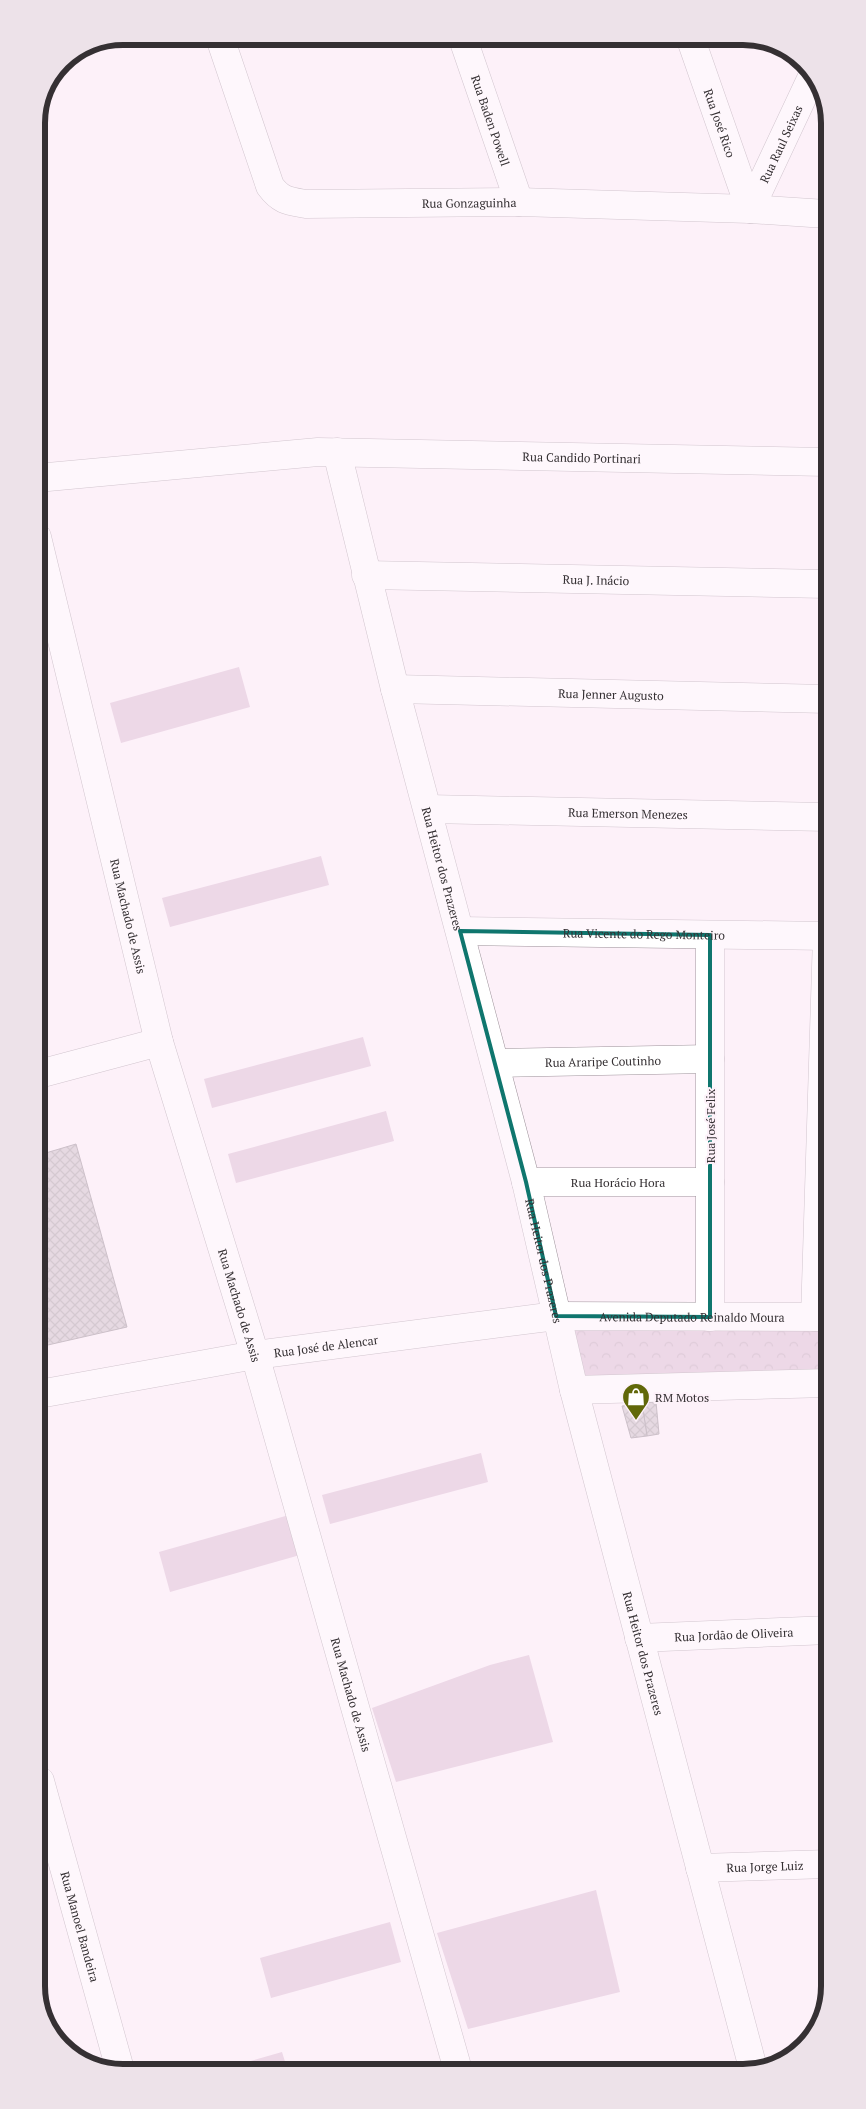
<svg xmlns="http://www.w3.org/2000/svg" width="866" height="2109" font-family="'PT Serif',serif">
	<defs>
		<pattern id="park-crowns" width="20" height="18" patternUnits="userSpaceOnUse" patternTransform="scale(1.25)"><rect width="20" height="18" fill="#d9bad0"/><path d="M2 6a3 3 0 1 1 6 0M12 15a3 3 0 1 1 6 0" fill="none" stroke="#bba0b3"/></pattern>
		<pattern id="building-cross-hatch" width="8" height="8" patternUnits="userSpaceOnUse" patternTransform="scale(1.25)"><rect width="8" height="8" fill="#c9bdc5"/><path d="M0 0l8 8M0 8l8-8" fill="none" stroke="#a49aa1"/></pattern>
	</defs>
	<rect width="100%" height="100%" fill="#fdf1f9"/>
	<g fill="#d9bad0">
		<path d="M239 667 250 707 121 743 110 703Z"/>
		<path d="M321 856 329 885 170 927 162 898Z"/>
		<path d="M363 1037 371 1066 212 1108 204 1079Z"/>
		<path d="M386 1111 394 1141 236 1183 228 1154Z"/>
		<path d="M481 1453 488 1482 330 1524 322 1495Z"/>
		<path d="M289 1515 300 1555 170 1592 159 1552Z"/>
		<path d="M529 1655 553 1742 396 1782 372 1708 490 1665Z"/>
		<path d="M596 1890 620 1992 468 2029 437 1933Z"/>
		<path d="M390 1922 401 1962 271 1998 260 1958Z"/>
		<path d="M282 2052 288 2071 212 2072Z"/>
	</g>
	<path fill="url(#park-crowns)" d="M828 1315V1383L574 1390 556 1316Z"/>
	<g fill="url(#building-cross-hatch)" stroke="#91868e">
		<path d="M76 1144 127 1327 39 1347V1155Z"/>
		<path d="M656 1402 659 1434 647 1436 642 1403Z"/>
		<path d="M642 1403 647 1436 631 1438 622 1406Z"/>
	</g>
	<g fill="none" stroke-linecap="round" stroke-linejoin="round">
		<defs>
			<g id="minor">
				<path id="s1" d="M690 37 750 209"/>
				<path id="s2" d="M463 39 519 202"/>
				<path id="s3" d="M221 41 270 186C281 201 289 201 306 204L519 202 750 209 826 214"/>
				<path id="s4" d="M750 209 812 77"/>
				<path id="s5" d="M337 452 395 689 526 1182 574 1390 753 2068"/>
				<path id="s6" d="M37 478 318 452 826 462"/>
				<path id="s7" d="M37 537 159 1042 255 1355 458 2070"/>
				<path id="s8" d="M366 575 826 584"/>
				<path id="s9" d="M395 689 827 699"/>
				<path id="s10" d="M428 809 827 817"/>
				<path id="s11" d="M460 931 827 936"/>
				<path id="s12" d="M495 1063 710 1059"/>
				<path d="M39 1074 159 1042"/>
				<path id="s13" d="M526 1182H710"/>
				<path d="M710 1317V935"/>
				<path d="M815 1317 827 936"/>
				<path d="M574 1390 828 1383"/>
				<path id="s14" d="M39 1394 255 1355 556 1316 828 1317"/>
				<path id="s15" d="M639 1638 829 1630"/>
				<path id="s16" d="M40 1781 121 2073"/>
				<path id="s17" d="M700 1868 829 1864"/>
			</g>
		</defs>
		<use href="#minor" stroke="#9e939b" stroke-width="29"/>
		<use href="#minor" stroke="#fff" stroke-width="28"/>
	</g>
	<path d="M0 0H866V2109H0ZM460 931 710 935V1317L556 1316 526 1182Z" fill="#fdf1f9" fill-opacity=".55" fill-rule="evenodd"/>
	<path fill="none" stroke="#0f766e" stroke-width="4" stroke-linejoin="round" d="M460 931 710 935V1317L556 1316 526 1182Z"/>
	<defs>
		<symbol id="shop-pin" viewBox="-11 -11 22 30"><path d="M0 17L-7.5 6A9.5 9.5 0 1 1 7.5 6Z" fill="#616809" stroke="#fdf1f9"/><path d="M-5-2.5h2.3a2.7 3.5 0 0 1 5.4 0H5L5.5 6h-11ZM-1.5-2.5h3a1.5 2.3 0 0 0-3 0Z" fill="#fff"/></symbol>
	</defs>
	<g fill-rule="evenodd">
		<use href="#shop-pin" x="620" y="1381" width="32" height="43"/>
	</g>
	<g text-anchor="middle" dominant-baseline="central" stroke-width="4" stroke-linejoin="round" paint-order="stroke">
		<g font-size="12" fill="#353033" stroke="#fdf1f9">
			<text stroke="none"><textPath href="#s2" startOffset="86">Rua Baden Powell</textPath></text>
			<text stroke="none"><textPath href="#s1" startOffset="91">Rua José Rico</textPath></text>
			<text stroke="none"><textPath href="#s4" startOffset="72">Rua Raul Seixas</textPath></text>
			<text stroke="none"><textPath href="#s3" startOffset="358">Rua Gonzaguinha</textPath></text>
			<text stroke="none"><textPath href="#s6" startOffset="546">Rua Candido Portinari</textPath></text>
			<text stroke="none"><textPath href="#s8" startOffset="230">Rua J. Inácio</textPath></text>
			<text stroke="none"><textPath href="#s9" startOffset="216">Rua Jenner Augusto</textPath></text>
			<text stroke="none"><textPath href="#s10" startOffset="200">Rua Emerson Menezes</textPath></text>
			<text stroke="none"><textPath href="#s5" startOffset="430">Rua Heitor dos Prazeres</textPath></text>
			<text stroke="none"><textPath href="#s7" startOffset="390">Rua Machado de Assis</textPath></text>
			<text stroke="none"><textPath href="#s11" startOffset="184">Rua Vicente do Rego Monteiro</textPath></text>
			<text stroke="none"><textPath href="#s12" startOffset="108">Rua Araripe Coutinho</textPath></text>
			<text transform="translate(710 1126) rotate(-90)">Rua José Felix</text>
			<text stroke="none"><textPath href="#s13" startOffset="92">Rua Horácio Hora</textPath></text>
			<text stroke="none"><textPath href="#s5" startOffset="835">Rua Heitor dos Prazeres</textPath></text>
			<text stroke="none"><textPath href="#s7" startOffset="795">Rua Machado de Assis</textPath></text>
			<text stroke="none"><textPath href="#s14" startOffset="659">Avenida Deputado Reinaldo Moura</textPath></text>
			<text stroke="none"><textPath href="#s14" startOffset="291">Rua José de Alencar</textPath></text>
			<text stroke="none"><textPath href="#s15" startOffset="95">Rua Jordão de Oliveira</textPath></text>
			<text stroke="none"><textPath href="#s5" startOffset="1240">Rua Heitor dos Prazeres</textPath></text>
			<text stroke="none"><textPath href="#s7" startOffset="1200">Rua Machado de Assis</textPath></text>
			<text stroke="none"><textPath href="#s17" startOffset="65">Rua Jorge Luiz</textPath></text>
			<text stroke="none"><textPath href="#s16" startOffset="151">Rua Manoel Bandeira</textPath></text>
		</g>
		<g font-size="12" fill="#353033" stroke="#fdf1f9" text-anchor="start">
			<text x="655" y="1397">RM Motos</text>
		</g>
	</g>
	<path d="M0 0H866V2109H0ZM123 45H743A78 78 0 0 1 821 123V1986A78 78 0 0 1 743 2064H123A78 78 0 0 1 45 1986V123A78 78 0 0 1 123 45Z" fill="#ede2e9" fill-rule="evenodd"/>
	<path fill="none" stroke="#353033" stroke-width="6" d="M123 45H743A78 78 0 0 1 821 123V1986A78 78 0 0 1 743 2064H123A78 78 0 0 1 45 1986V123A78 78 0 0 1 123 45Z"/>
</svg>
